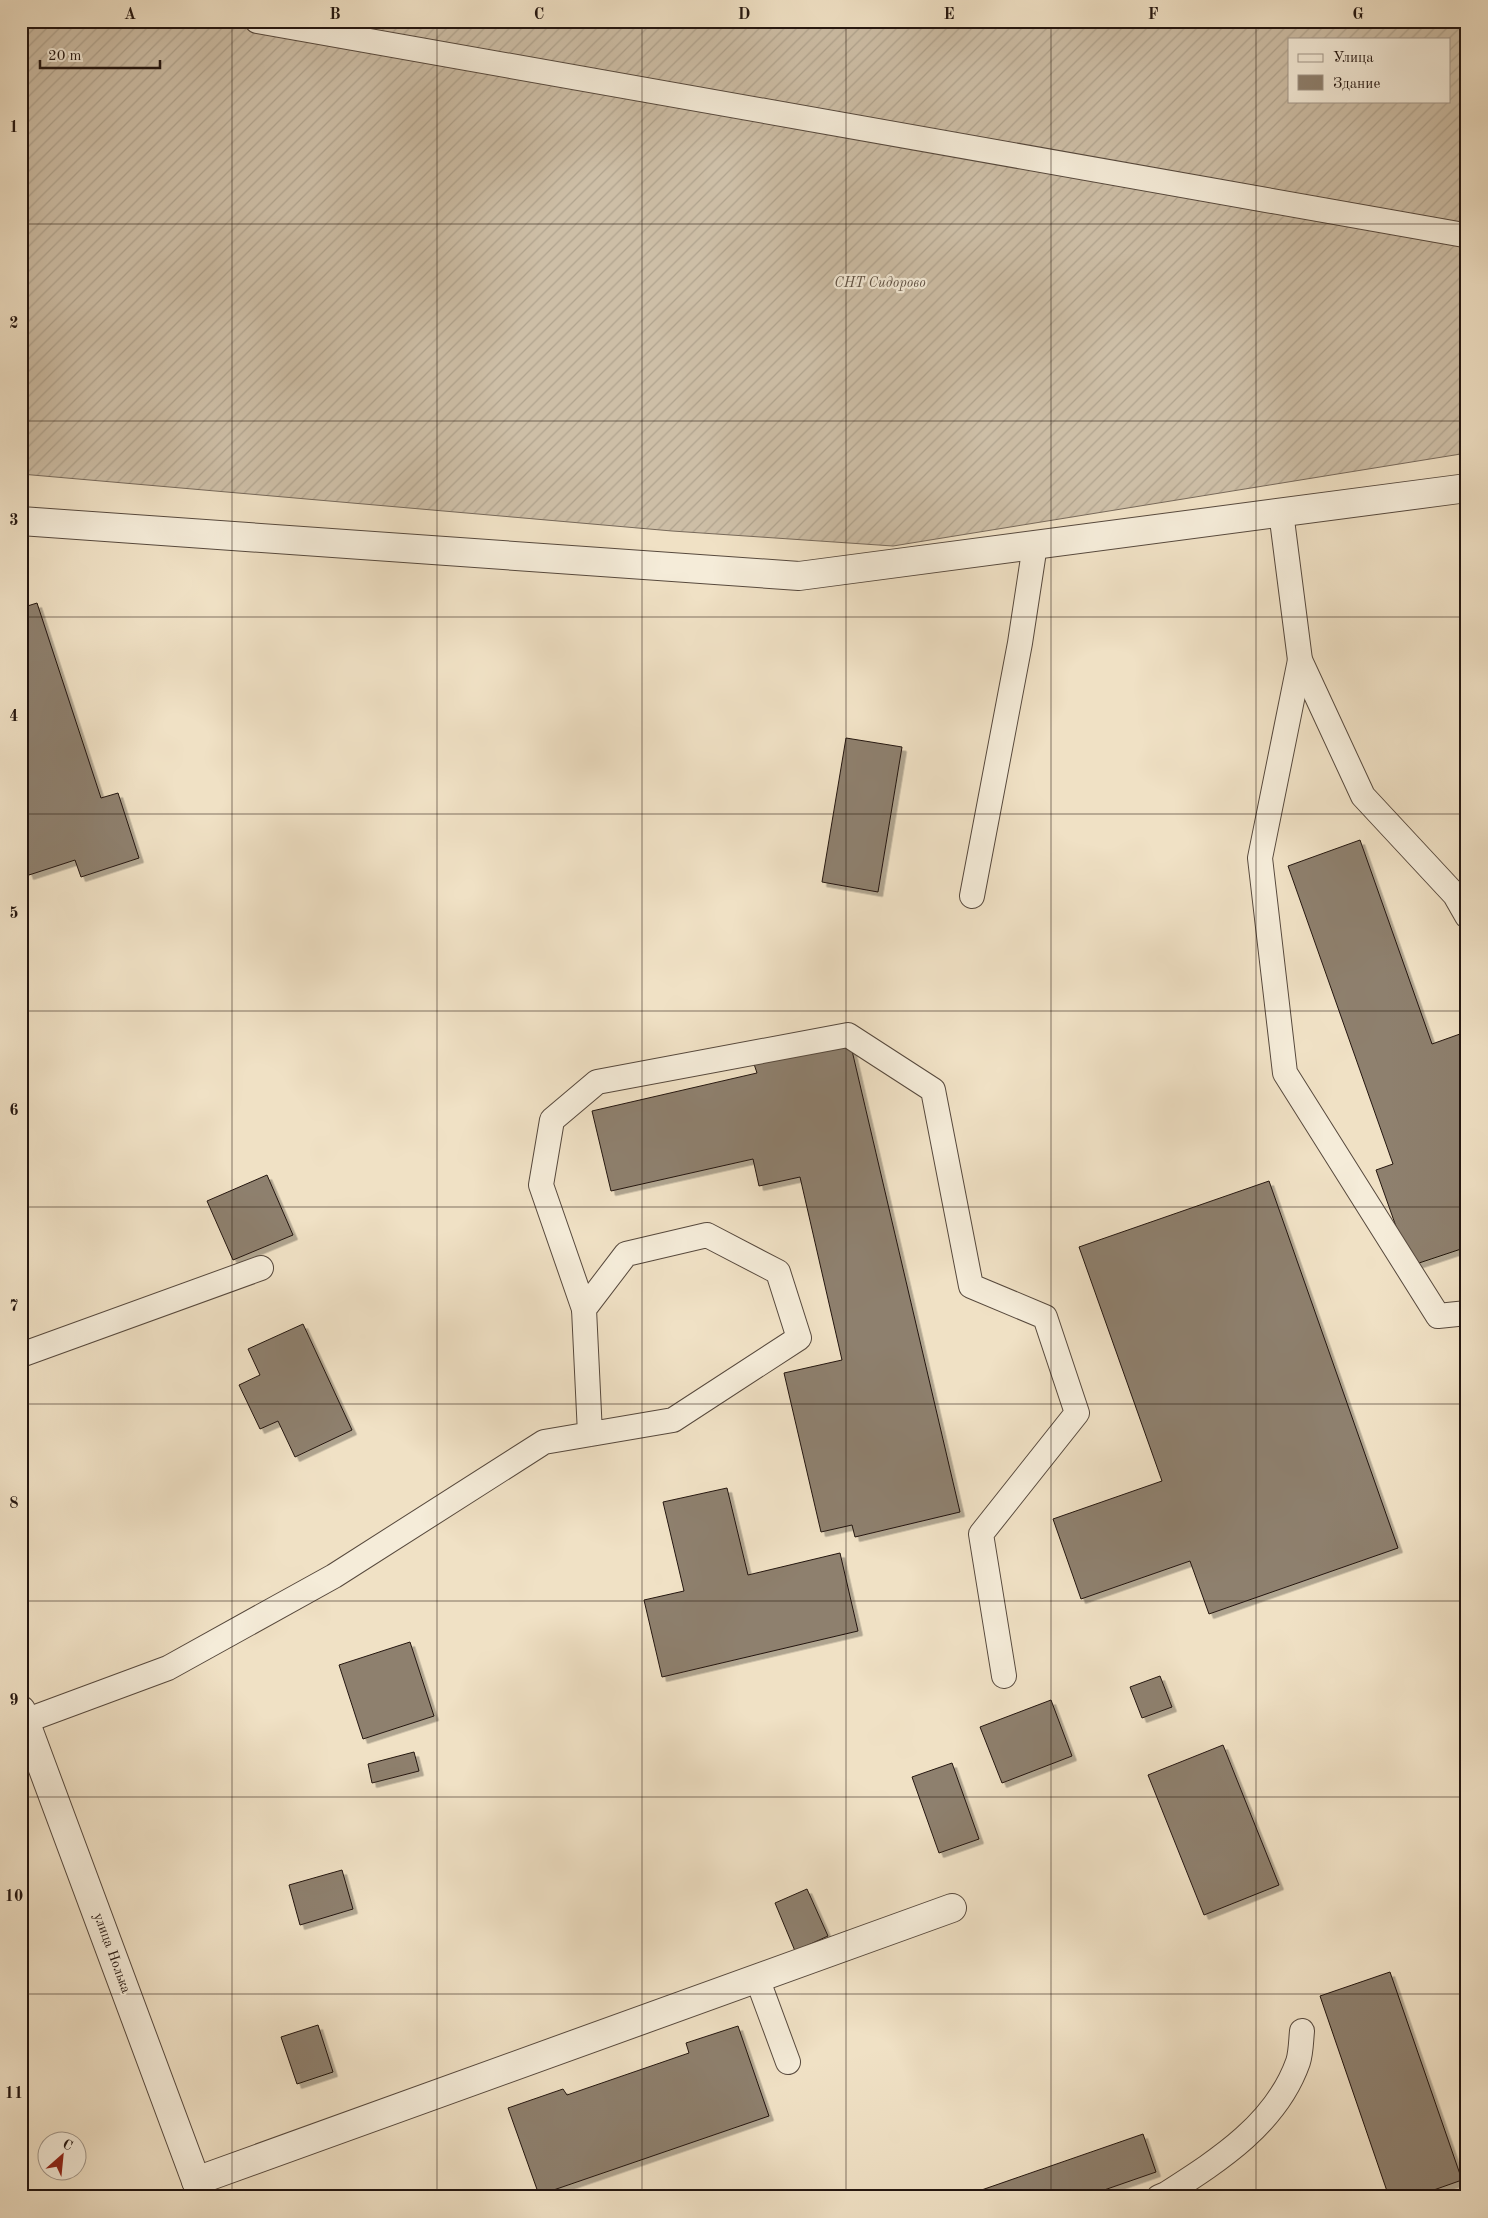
<svg xmlns="http://www.w3.org/2000/svg" width="1488" height="2218" font-family="'Old Standard TT',serif">
	<defs>
		<pattern id="garden-furrows" width="10" height="10" patternUnits="userSpaceOnUse" patternTransform="scale(1.25)"><rect width="10" height="10" fill="#cdbea6"/><path d="M-1 1l2-2M0 10L10 0M9 11l2-2" fill="none" stroke="#b0a38e"/></pattern>
		<filter id="shadow"><feDropShadow dx="4.5" dy="4.5" stdDeviation="0" flood-color="#0004"/></filter>
	</defs>
	<rect width="100%" height="100%" fill="#f0e1c5"/>
	<filter id="stains"><feTurbulence type="fractalNoise" baseFrequency=".004" numOctaves="4"/><feColorMatrix values="0 0 0 0 .2 0 0 0 0 .09 0 0 0 0 .02 0 0 0 .5 -.17"/></filter>
	<radialGradient id="worn" r=".72"><stop offset=".6" stop-color="#630" stop-opacity="0"/><stop offset="1" stop-color="#630" stop-opacity=".3"/></radialGradient>
	<path fill="url(#garden-furrows)" stroke="#786a5b" fill-rule="evenodd" d="M21 21H1467V453L893 546 672 531 21 474ZM1289 39H1449V101H1289Z"/>
	<g fill="#8e806e" stroke="#241610" filter="url(#shadow)">
		<path d="M37 603 101 798 118 793 139 858 81 877 75 860 29 875 21 851V836L26 834 21 820V608Z"/>
		<path d="M846 738 902 747 878 892 822 882Z"/>
		<path d="M1360 840 1432 1044 1460 1034 1467 1053V1247L1410 1266 1376 1170 1393 1164 1288 866Z"/>
		<path d="M850 1042 960 1512 855 1537 852 1525 821 1532 784 1373 842 1360 800 1177 759 1186 753 1159 611 1191 592 1111 757 1073 754 1064Z"/>
		<path d="M267 1175 293 1235 233 1260 207 1201Z"/>
		<path d="M1269 1181 1398 1548 1209 1614 1190 1561 1081 1599 1053 1519 1162 1481 1079 1247Z"/>
		<path d="M303 1324 352 1430 295 1457 278 1421 260 1429 239 1385 260 1375 248 1349Z"/>
		<path d="M727 1488 748 1575 840 1553 858 1631 662 1677 644 1600 684 1591 663 1502Z"/>
		<path d="M410 1642 434 1716 363 1739 339 1665Z"/>
		<path d="M1160 1676 1172 1707 1142 1718 1130 1687Z"/>
		<path d="M1051 1700 1072 1756 1002 1783 980 1727Z"/>
		<path d="M1223 1745 1279 1885 1204 1915 1148 1775Z"/>
		<path d="M414 1752 419 1771 372 1783 368 1764Z"/>
		<path d="M952 1763 979 1839 939 1853 912 1777Z"/>
		<path d="M342 1870 353 1909 300 1925 289 1885Z"/>
		<path d="M807 1889 828 1936 795 1951 775 1903Z"/>
		<path d="M1390 1972 1462 2180 1414 2197H1389L1320 1996Z"/>
		<path d="M318 2025 333 2072 297 2084 281 2037Z"/>
		<path d="M738 2026 769 2116 539 2195 508 2108 563 2089 567 2095 689 2053 686 2043Z"/>
		<path d="M1143 2134 1156 2172 1084 2197H971L970 2194Z"/>
	</g>
	<g fill="none" stroke-linecap="round" stroke-linejoin="round">
		<defs>
			<g id="service">
				<path d="M257 21 1464 235"/>
				<path d="M1281 512 1300 660 1363 796 1455 895 1467 916"/>
				<path d="M1300 660 1260 858 1285 1073 1438 1316 1467 1313"/>
				<path d="M972 896 1020 643 1035 545"/>
				<path d="M584 1309 541 1185 552 1120 597 1082 848 1035 933 1090 971 1286 1045 1317 1077 1413 981 1534 1004 1676"/>
				<path d="M21 1355 261 1268"/>
				<path d="M25 1721 168 1668 334 1576 544 1442 673 1420 799 1338 778 1272 707 1235 626 1254 584 1309 590 1434"/>
				<path d="M757 1978 788 2062"/>
				<path d="M1159 2197 1166 2194C1219 2160 1276 2124 1298 2062 1301 2053 1301 2041 1302 2031"/>
			</g>
			<g id="minor">
				<path d="M21 521 799 576 1467 488"/>
				<path d="M21 1710 202 2197"/>
				<path d="M196 2181 952 1908"/>
			</g>
		</defs>
		<use href="#service" stroke="#57493d" stroke-width="26"/>
		<use href="#minor" stroke="#57493d" stroke-width="30"/>
		<use href="#service" stroke="#f5ecd9" stroke-width="24"/>
		<use href="#minor" stroke="#f5ecd9" stroke-width="28"/>
	</g>
	<path fill="none" stroke="#241610" stroke-width="1" stroke-opacity="0.55" d="M232 21V2197M437 21V2197M642 21V2197M846 21V2197M1051 21V2197M1256 21V2197M21 224H1467M21 421H1467M21 617H1467M21 814H1467M21 1011H1467M21 1207H1467M21 1404H1467M21 1601H1467M21 1797H1467M21 1994H1467"/>
	<g text-anchor="middle" dominant-baseline="central" stroke-width="4.5" stroke-linejoin="round" paint-order="stroke">
		<g font-size="14" font-style="italic" fill="#5f5144" stroke="#f5ecd9">
			<text x="880" y="283">СНТ Сидорово</text>
		</g>
		<g font-size="14" fill="#241610" stroke="#f5ecd9">
			<text transform="translate(112 1953) rotate(70)">улица Нолька</text>
		</g>
	</g>
	<rect width="1488" height="2218" fill="none" stroke="#f0e1c5" stroke-width="55"/>
	<rect x="1288" y="38" width="162" height="65" fill="#f5ecd9" stroke="#a19689"/>
	<rect x="1298" y="54" width="25" height="8" fill="#f5ecd9" stroke="#a19689"/>
	<text x="1333" y="62" font-size="15" fill="#241610">Улица</text>
	<rect x="1298" y="75" width="25" height="15" fill="#8e806e" stroke="#a19689"/>
	<text x="1333" y="88" font-size="15" fill="#241610">Здание</text>
	<g transform="translate(62 2156) rotate(27)"><circle r="24" fill="#f5ecd9" stroke="#a19689"/>
	<path d="M0-4L9 19L0 12L-9 19Z" fill="#8f2418"/>
	<text y="-8" font-size="14" font-weight="bold" text-anchor="middle" fill="#241610">С</text>
	</g>
	<path d="M40 60v8h120v-8" fill="none" stroke="#241610" stroke-width="2.5"/>
	<text x="48" y="60" font-size="15" fill="#241610" stroke="#f5ecd9" stroke-width="4" paint-order="stroke">20 m</text>
	<rect x="28" y="28" width="1432" height="2162" fill="none" stroke="#241610" stroke-width="2"/>
	<g font-size="16" text-anchor="middle" font-weight="bold" fill="#241610">
		<text x="130" y="19">A</text>
		<text x="335" y="19">B</text>
		<text x="539" y="19">C</text>
		<text x="744" y="19">D</text>
		<text x="949" y="19">E</text>
		<text x="1153" y="19">F</text>
		<text x="1358" y="19">G</text>
		<text x="14" y="132">1</text>
		<text x="14" y="328">2</text>
		<text x="14" y="525">3</text>
		<text x="14" y="721">4</text>
		<text x="14" y="918">5</text>
		<text x="14" y="1115">6</text>
		<text x="14" y="1311">7</text>
		<text x="14" y="1508">8</text>
		<text x="14" y="1705">9</text>
		<text x="14" y="1901">10</text>
		<text x="14" y="2098">11</text>
	</g>
	<rect width="100%" height="100%" filter="url(#stains)"/>
	<rect width="100%" height="100%" fill="url(#worn)"/>
</svg>
